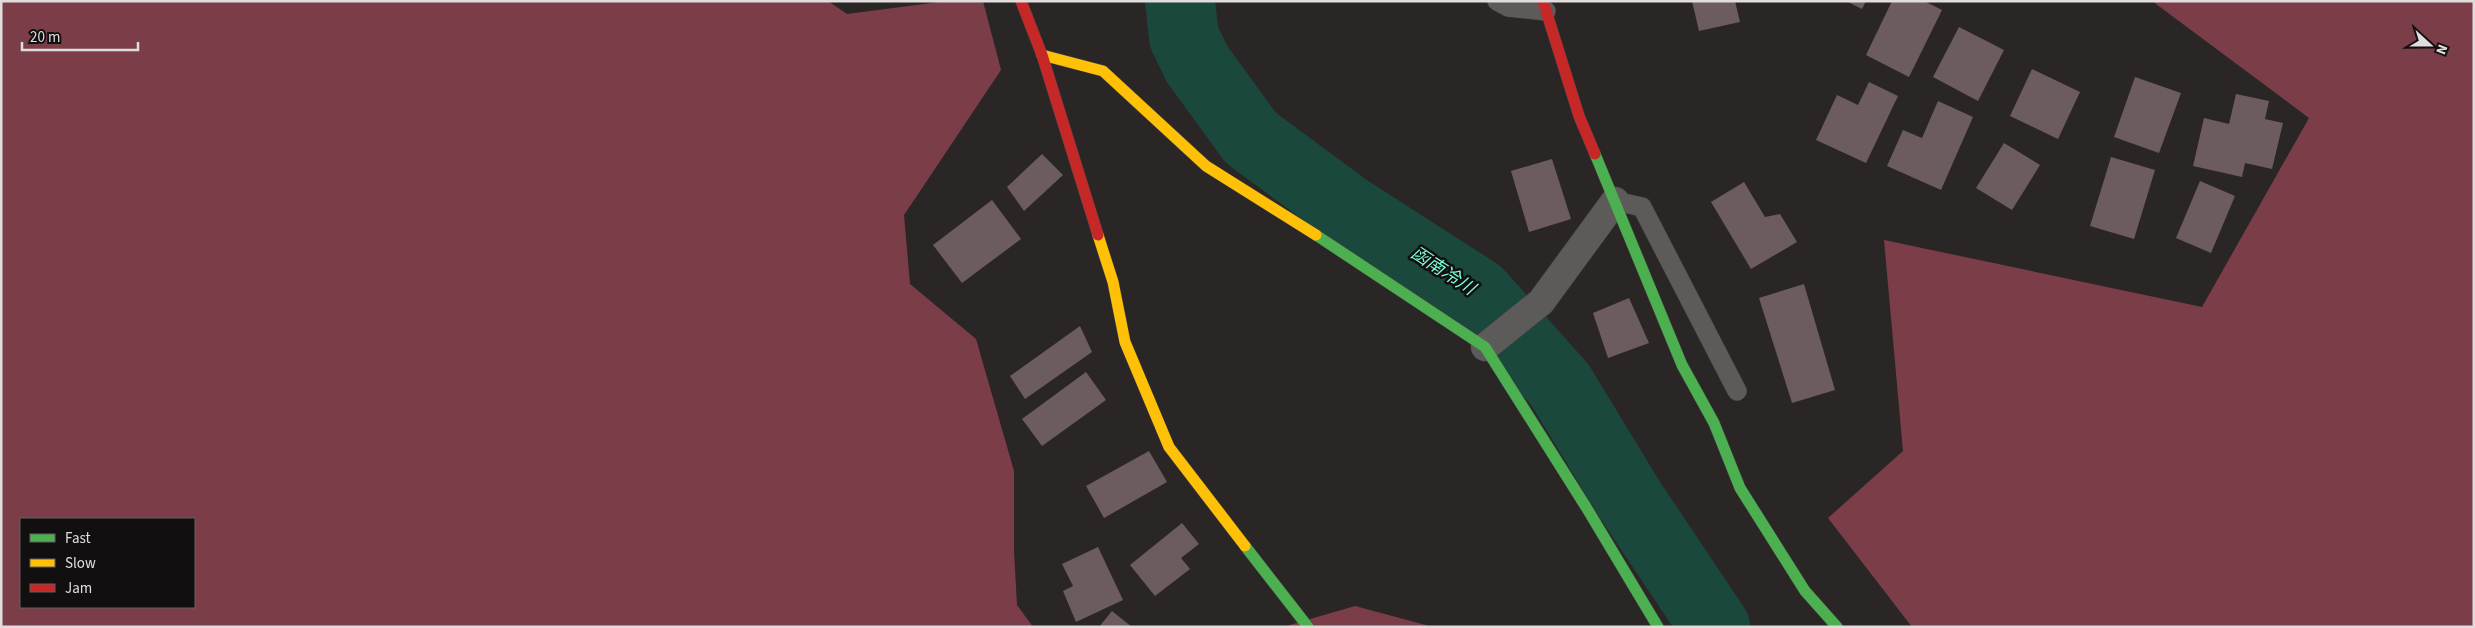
<svg xmlns="http://www.w3.org/2000/svg" width="2475" height="628" font-family="'Source Sans 3','Noto Sans JP',sans-serif">
	<rect width="100%" height="100%" fill="#2a2626"/>
	<g fill="#7b3e49" fill-rule="evenodd">
		<path d="M1 1H828L847 14 947 1H983L1001 70 904 215 910 284 976 339 1014 471V552L1017 605 1033 627H1ZM21 519H194V607H21Z"/>
		<path d="M2152 1H2474V627H1912L1828 518 1903 451 1884 240 2202 307 2309 118Z"/>
		<path d="M1355 606 1433 627H1283Z"/>
	</g>
	<g fill="none" stroke-linecap="round" stroke-linejoin="round">
		<path stroke="#1b483d" stroke-width="70" d="M1180 1 1184 37 1197 64 1251 138 1347 209 1478 293 1560 385 1630 500 1715 627"/>
	</g>
	<g fill="#6d5c5e">
		<path d="M1692 1H1735L1740 22 1699 31Z"/>
		<path d="M1846 1H1866L1862 9Z"/>
		<path d="M1892 1H1924L1942 10 1909 77 1866 55Z"/>
		<path d="M1959 27 2004 50 1978 101 1933 77Z"/>
		<path d="M2032 69 2080 92 2058 139 2010 116Z"/>
		<path d="M2135 77 2181 93 2159 153 2114 137Z"/>
		<path d="M1869 82 1898 96 1866 163 1816 140 1837 95 1858 105Z"/>
		<path d="M2236 94 2269 101 2265 119 2283 123 2272 169 2245 163 2242 177 2193 166 2204 118 2229 124Z"/>
		<path d="M1938 101 1973 117 1941 190 1887 166 1903 130 1922 138Z"/>
		<path d="M2004 143 2040 165 2012 210 1976 188Z"/>
		<path d="M1042 154 1063 175 1024 211 1007 187Z"/>
		<path d="M2111 157 2155 170 2134 239 2090 226Z"/>
		<path d="M1552 159 1571 219 1529 232 1511 171Z"/>
		<path d="M2200 181 2235 196 2211 253 2176 238Z"/>
		<path d="M1744 182 1765 217 1780 214 1797 242 1751 269 1711 202Z"/>
		<path d="M992 200 1021 239 962 283 933 245Z"/>
		<path d="M1804 284 1835 390 1792 403 1759 298Z"/>
		<path d="M1629 298 1649 343 1608 358 1593 313Z"/>
		<path d="M1080 326 1092 352 1025 399 1010 376Z"/>
		<path d="M1086 372 1106 400 1042 446 1022 419Z"/>
		<path d="M1149 451 1167 482 1104 518 1086 486Z"/>
		<path d="M1182 523 1199 544 1181 558 1190 569 1155 596 1130 565Z"/>
		<path d="M1098 547 1123 600 1076 622 1063 591 1073 586 1062 564Z"/>
		<path d="M1112 611 1132 627H1099Z"/>
	</g>
	<g fill="none" stroke-linecap="round" stroke-linejoin="round">
		<defs>
			<g id="lane">
				<path d="M1497 1 1508 7 1546 11"/>
				<path d="M1615 201 1642 207 1737 391"/>
			</g>
			<path id="street" d="M1485 347 1541 302 1615 201"/>
			<g id="fast">
				<path d="M1595 154 1682 365 1714 423 1740 488 1805 591 1837 627"/>
				<path d="M1316 235 1485 347 1586 507 1658 627"/>
				<path d="M1245 546 1308 627"/>
			</g>
			<g id="slow">
				<path d="M1042 55 1103 71 1206 166 1316 235"/>
				<path d="M1098 235 1113 282 1125 342 1169 447 1245 546"/>
			</g>
			<g id="jam">
				<path d="M1021 1 1042 55 1098 235"/>
				<path d="M1543 1 1579 116 1595 154"/>
			</g>
		</defs>
		<use href="#lane" stroke="#434141" stroke-width="20"/>
		<use href="#street" stroke="#434141" stroke-width="29"/>
		<use href="#fast" stroke="#434141" stroke-width="12"/>
		<use href="#slow" stroke="#434141" stroke-width="12"/>
		<use href="#jam" stroke="#434141" stroke-width="12"/>
		<use href="#lane" stroke="#5d5a5a" stroke-width="19"/>
		<use href="#street" stroke="#5d5a5a" stroke-width="28"/>
		<use href="#fast" stroke="#4caf50" stroke-width="11"/>
		<use href="#slow" stroke="#ffc107" stroke-width="11"/>
		<use href="#jam" stroke="#c62828" stroke-width="11"/>
	</g>
	<g text-anchor="middle" dominant-baseline="central" stroke-width="5" stroke-linejoin="round" paint-order="stroke">
		<g font-size="18" font-style="italic" fill="#7cfddd" stroke="#110f0f">
			<text transform="translate(1443 271) rotate(33)">函南冷川</text>
		</g>
	</g>
	<rect width="2475" height="628" fill="none" stroke="#e1dddd" stroke-width="5"/>
	<rect x="20" y="518" width="175" height="90" fill="#110f0f" stroke="#646161"/>
	<rect x="30" y="534" width="25" height="8" fill="#4caf50" stroke="#646161"/>
	<text x="65" y="543" font-size="15" fill="#e1dddd">Fast</text>
	<rect x="30" y="559" width="25" height="8" fill="#ffc107" stroke="#646161"/>
	<text x="65" y="568" font-size="15" fill="#e1dddd">Slow</text>
	<rect x="30" y="584" width="25" height="8" fill="#c62828" stroke="#646161"/>
	<text x="65" y="593" font-size="15" fill="#e1dddd">Jam</text>
	<g transform="translate(2430 45) rotate(111)" stroke="#110f0f" stroke-width="4" paint-order="stroke">
	<path d="M0-4L9 19L0 12L-9 19Z" fill="#e1dddd"/>
	<text y="-8" font-size="14" font-weight="bold" text-anchor="middle" fill="#e1dddd">N</text>
	</g>
	<path d="M22 42v8h116v-8" fill="none" stroke="#e1dddd" stroke-width="2.5"/>
	<text x="30" y="42" font-size="15" fill="#e1dddd" stroke="#110f0f" stroke-width="4" paint-order="stroke">20 m</text>
</svg>
